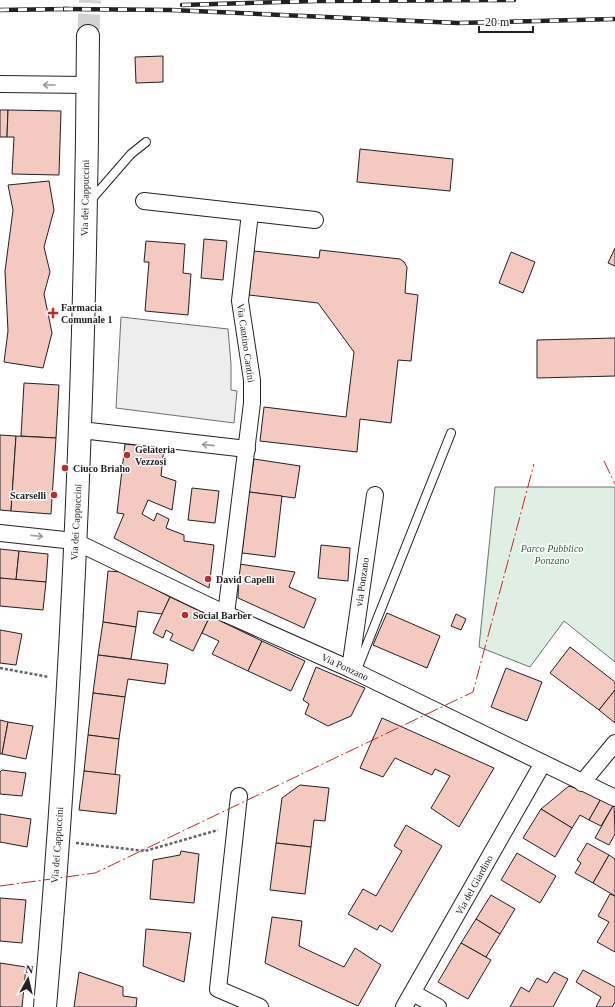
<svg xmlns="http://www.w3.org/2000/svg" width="615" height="1007" font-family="'Times New Roman',serif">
	<rect width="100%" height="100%" fill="#fff"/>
	<path fill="#e0efe3" stroke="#6f6f6f" d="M495 487H615V662L564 621 530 667 479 647Z"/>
	<path fill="#ededed" stroke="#6f6f6f" d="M121 317 228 329 231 364V390L237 391 234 423 116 408Z"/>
	<g fill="#f3c9c0" stroke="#222">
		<path d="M163 56V82L136 83 135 57Z"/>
		<path d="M0 110H8L7 137H0Z"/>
		<path d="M8 110 61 111 59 175 12 174 14 137H7Z"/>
		<path d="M360 149 453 159 450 191 357 182Z"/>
		<path d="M49 181 54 210 44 247 50 272 44 294 52 333 43 368 4 362 8 331 5 271 13 210 8 185Z"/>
		<path d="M204 239 227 241 223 280 201 278Z"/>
		<path d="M146 241 185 244 183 273 191 274 188 315 145 311 149 262H144Z"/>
		<path d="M615 248V266L608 263Z"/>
		<path d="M320 250 400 259 404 262 407 267 405 293 418 295 411 361 398 360 391 423 360 419 357 452 260 441 264 407 346 417 354 352 318 303 249 295 254 251 319 258Z"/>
		<path d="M511 252 535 262 523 293 499 283Z"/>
		<path d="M615 338V376L537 378V340Z"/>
		<path d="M24 383 59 385 56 438 21 436Z"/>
		<path d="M0 435 16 436 11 511 0 510Z"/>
		<path d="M16 436 56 438 51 514 11 511Z"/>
		<path d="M125 444 164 448 161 476 176 481 172 510 148 500 142 514 154 521 157 513 169 519 166 528 184 535V541L214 545 209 588 114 538 124 514 117 513Z"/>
		<path d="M254 459 300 466 295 498 249 492Z"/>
		<path d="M192 488 219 491 215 523 188 520Z"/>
		<path d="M249 492 282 496 275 557 242 553Z"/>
		<path d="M321 545 350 548 348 581 318 578Z"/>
		<path d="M0 549 19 551 16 580 0 578Z"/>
		<path d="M19 551 48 554 46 582 16 580Z"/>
		<path d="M239 564 295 572 289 587 316 599 304 628 238 598Z"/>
		<path d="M108 571 122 572 170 597 162 614 138 611 136 627 103 622Z"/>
		<path d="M0 578 46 582 43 610 0 606Z"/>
		<path d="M170 597 210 616 193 651 170 640 173 634 166 630 163 638 153 633Z"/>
		<path d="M387 613 440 636 427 668 373 645Z"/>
		<path d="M456 614 466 619 461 630 451 626Z"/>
		<path d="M210 616 262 641 248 671 212 654 219 641 202 633Z"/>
		<path d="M103 622 136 627 131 659 98 655Z"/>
		<path d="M0 630 22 634 16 665 0 663Z"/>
		<path d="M262 641 305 661 291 691 248 671Z"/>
		<path d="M570 647 615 682V690L599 710 550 673Z"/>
		<path d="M98 655 168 664 165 684 128 679 125 697 93 693Z"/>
		<path d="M316 667 365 688 351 716 328 726 305 714 309 704 303 700Z"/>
		<path d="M506 668 542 682 527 721 491 707Z"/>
		<path d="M615 690V723L599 710Z"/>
		<path d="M93 693 125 697 119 739 88 735Z"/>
		<path d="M382 718 494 768 459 827 431 808 450 776 435 769 432 775 395 758 383 777 360 768Z"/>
		<path d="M0 720 8 722 2 754H0Z"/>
		<path d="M8 722 33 726 26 759 2 754Z"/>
		<path d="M88 735 119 739 115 775 84 771Z"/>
		<path d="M2 770 26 773 22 796 0 794V772Z"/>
		<path d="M84 771 120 775 116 814 79 810Z"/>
		<path d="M300 785 329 788 325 821 314 820 311 847 276 843 282 798Z"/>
		<path d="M569 786 602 797 589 820 580 815 572 828 541 809Z"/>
		<path d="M602 797 614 804 601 826 589 820Z"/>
		<path d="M614 804 615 834 609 845 595 838Z"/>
		<path d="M541 809 572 828 555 857 523 838Z"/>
		<path d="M0 814 31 819 27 847 0 842Z"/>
		<path d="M406 825 442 846 392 932 380 925 377 930 348 914 363 889 376 896 402 851 394 846Z"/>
		<path d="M276 843 311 847 305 894 270 890Z"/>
		<path d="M587 843 609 855 593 883 575 873 581 863 577 860Z"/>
		<path d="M181 851 199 854 194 903 150 899 153 860 180 855Z"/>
		<path d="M517 853 556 876 540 903 501 880Z"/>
		<path d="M609 855 615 859V896L593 883Z"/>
		<path d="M610 894 615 896V952L597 942 609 922 598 916Z"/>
		<path d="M491 895 515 909 500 934 476 919Z"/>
		<path d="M0 898 26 900 22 943 0 941Z"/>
		<path d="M272 917 302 921 299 946 344 967 355 948 381 965 358 1006 265 963Z"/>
		<path d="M476 919 500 934 486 957 461 943Z"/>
		<path d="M146 929 191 933 184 982 143 966Z"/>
		<path d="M461 943 491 960 468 999 438 982Z"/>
		<path d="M0 963 26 967 22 1007H0Z"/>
		<path d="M583 970 615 987V1002L612 1007H596L601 997 576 982Z"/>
		<path d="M79 972 123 987V996L137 998 136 1007H74Z"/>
		<path d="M554 972 568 979 553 1007H510L521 987 529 992 537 978 547 983Z"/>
	</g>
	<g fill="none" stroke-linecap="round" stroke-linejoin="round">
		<path stroke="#d3d3d3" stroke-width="22" stroke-dasharray="22 11" stroke-linecap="butt" d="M88 36 90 0"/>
		<defs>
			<g id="lane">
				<path d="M91 200 131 154 146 142"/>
				<path d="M356 672 451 433"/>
			</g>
			<g id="street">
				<path d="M0 84 88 85"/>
				<path d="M144 201 315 220"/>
				<path d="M81 430 247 449"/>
				<path d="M0 533 74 541 226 614 350 669 615 798"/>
				<path d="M226 614 252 403V380L240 301 250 213"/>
				<path d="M350 669 375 495"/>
				<path d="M582 783 615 743"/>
				<path d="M239 796 218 989 260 1007"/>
				<path d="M413 993 438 1007"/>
				<path d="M404 1007 543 763"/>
			</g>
			<path id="secondary" d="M45 1007C73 684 86 360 88 36"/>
		</defs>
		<use href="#lane" stroke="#222" stroke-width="10"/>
		<use href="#street" stroke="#222" stroke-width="18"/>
		<use href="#secondary" stroke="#222" stroke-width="24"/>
		<g stroke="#646464" stroke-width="2.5" stroke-dasharray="3 2" stroke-linecap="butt">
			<path d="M0 668 49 677"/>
			<path d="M76 843 145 851 218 830"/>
		</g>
		<use href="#lane" stroke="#fff" stroke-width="8"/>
		<use href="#street" stroke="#fff" stroke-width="16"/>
		<use href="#secondary" stroke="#fff" stroke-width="22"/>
		<defs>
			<g id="rail">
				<path d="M182 5 317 1 514 0"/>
				<path d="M64 9 171 10 458 23 615 19"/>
				<path d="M0 10 68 9"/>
			</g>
		</defs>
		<use href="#rail" stroke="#222" stroke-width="4.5"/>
		<use href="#rail" stroke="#fff" stroke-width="3" stroke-dasharray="9" stroke-linecap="butt"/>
		<g stroke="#c62828" stroke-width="1" stroke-dasharray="14 3 2 3" stroke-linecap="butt">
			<path d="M604 461 615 484"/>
			<path d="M0 886 95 873 473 692 534 464"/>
		</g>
	</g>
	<defs><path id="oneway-shaft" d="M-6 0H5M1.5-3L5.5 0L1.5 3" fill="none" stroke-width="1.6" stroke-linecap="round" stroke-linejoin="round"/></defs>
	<g stroke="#9c9c9c">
		<use href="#oneway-shaft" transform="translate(49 85) rotate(-180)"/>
		<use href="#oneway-shaft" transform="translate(208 445) rotate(-174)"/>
		<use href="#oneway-shaft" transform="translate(37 536) rotate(6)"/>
	</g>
	<g fill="#c62828" stroke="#fff" stroke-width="1.5">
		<path d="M51 307h4v4h4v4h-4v4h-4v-4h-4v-4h4z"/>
		<circle cx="127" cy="455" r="4"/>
		<circle cx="65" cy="468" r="4"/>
		<circle cx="54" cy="495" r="4"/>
		<circle cx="208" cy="579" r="4"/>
		<circle cx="185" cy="615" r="4"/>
	</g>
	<g text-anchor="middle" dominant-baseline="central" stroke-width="3" stroke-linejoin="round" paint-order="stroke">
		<g font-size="10" fill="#222" stroke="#fff">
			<text transform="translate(85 198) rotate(-89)">Via dei Cappuccini</text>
			<text transform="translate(246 343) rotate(82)">Via Cantino Cantini</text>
			<text transform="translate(76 522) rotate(-87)">Via dei Cappuccini</text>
			<text transform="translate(362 582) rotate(-82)">via Ponzano</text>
			<text transform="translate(345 667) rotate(25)">Via Ponzano</text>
			<text transform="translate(57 845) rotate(-86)">Via dei Cappuccini</text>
			<text transform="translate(474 885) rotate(-61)">Via del Giardino</text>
		</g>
		<g font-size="10" font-weight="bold" fill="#222" stroke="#fff" text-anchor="start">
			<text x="61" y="307">Farmacia<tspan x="61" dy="12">Comunale 1</tspan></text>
			<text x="135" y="449">Gelateria<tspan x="135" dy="12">Vezzosi</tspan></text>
			<text x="73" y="468">Ciuco Briaho</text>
			<text x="46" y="495" text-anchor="end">Scarselli</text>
			<text x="216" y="579">David Capelli</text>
			<text x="193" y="615">Social Barber</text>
		</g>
		<g font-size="10" font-style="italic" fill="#2f5e38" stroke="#fff">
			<text x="552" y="548">Parco Pubblico<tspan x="552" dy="12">Ponzano</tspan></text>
		</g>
	</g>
	<g transform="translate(28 979) rotate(8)" stroke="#ffffff" stroke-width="3" paint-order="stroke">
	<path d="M0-3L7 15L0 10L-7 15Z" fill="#222222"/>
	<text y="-6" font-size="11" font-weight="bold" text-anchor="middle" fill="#222222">N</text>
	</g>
	<path d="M479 26v6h54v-6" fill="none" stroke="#222222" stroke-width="2"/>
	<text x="485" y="26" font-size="12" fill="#222222" stroke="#ffffff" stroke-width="3" paint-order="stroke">20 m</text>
</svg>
